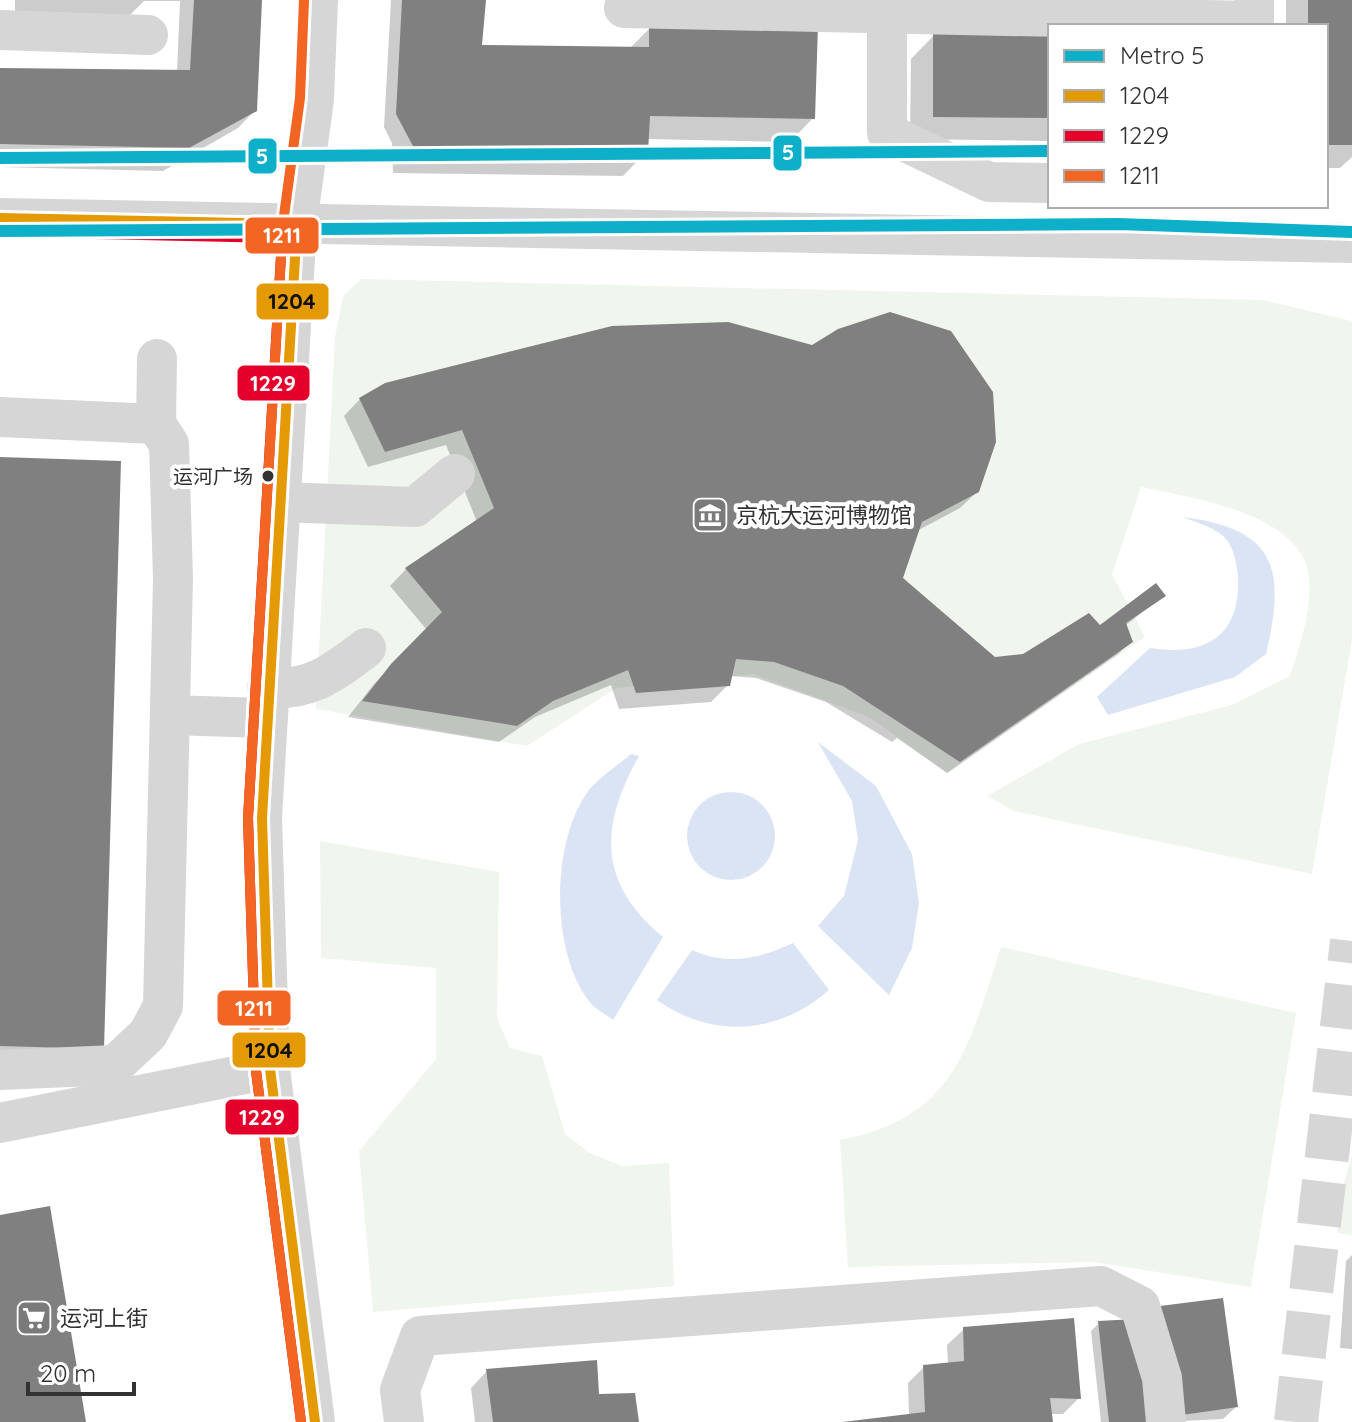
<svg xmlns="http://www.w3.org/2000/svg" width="1352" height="1422" font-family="Quicksand,'Noto Sans SC',sans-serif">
	<rect width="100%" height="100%" fill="#fff"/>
	<g fill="#f0f6ee">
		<path d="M361 279 1263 300 1352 321V639L1312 874 1014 811 987 796 1079 744 1232 705 1290 676C1300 647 1318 591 1305 561 1283 511 1189 497 1141 487L1112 574 1145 637 948 773 869 717 753 674 616 688 527 746 316 709 335 337 343 296Z"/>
		<path d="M320 841 499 872 497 1018 510 1048 542 1056 565 1134 590 1153 622 1166 669 1163 674 1286 373 1312 359 1151 436 1059V968L321 958Z"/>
		<path d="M1001 947 1296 1013 1251 1287 1094 1262 848 1267 840 1140C956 1118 968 1047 1001 947Z"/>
		<path d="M1352 1156V1235L1337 1233 1343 1186Z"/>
	</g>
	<g fill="#dbe4f4">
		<path d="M1183 517C1277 529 1286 569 1266 654L1235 677 1108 715 1097 697 1150 648C1206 657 1241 636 1238 576 1237 564 1233 544 1223 536 1213 527 1195 522 1183 517Z"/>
		<path d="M818 742 876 786 912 854 919 903 912 948 889 995 818 926 844 896 858 840 852 801Z"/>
		<path d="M631 754 639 756C599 827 598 883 663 937L613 1020C605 1014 595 1009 589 1001 550 951 551 840 589 790 600 777 618 765 631 754Z"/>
		<circle cx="731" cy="836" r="44"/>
		<path d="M793 943 829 990C778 1035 712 1039 657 1000L692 950C728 966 758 959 793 943Z"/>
	</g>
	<g fill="#0003">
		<path d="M15 0H260L255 110 238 128 163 171 0 167V70L177 72 180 1H144L124 21H15Z"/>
		<path d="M391 0H484L477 47 630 48 650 28 813 118 790 142 647 139 646 152 623 176 393 173 392 143 384 127Z"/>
		<path d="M1286 0H1352V157L1340 168H1326V26H1286Z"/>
		<path d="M934 35 1050 36V141L910 139 911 59Z"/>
		<path d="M360 399 978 491 960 508 917 531 900 578 995 659 1024 656 1100 628 1163 596 1125 626 1130 642 1118 654 947 773 897 738 892 742 826 702 756 678 730 676 728 685 711 702 619 709 611 685 535 717 499 742 348 717 374 684 427 630 390 586 406 569 477 522 446 445 368 467 344 416Z"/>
		<path d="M0 459 102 1048 0 1063Z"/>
		<path d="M1352 1255V1349L1340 1348 1346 1261Z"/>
		<path d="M1221 1301 1236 1407 1223 1419 1162 1422Z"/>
		<path d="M1099 1323 1146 1422H1101L1091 1331Z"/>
		<path d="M964 1329 1079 1398 1063 1414H1050V1422H842L909 1415 908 1383 924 1367 948 1364 947 1345Z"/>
		<path d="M487 1371 597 1396 637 1422H475L471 1388Z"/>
	</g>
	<g fill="#808080">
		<path d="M194 0H262L257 111 189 148 0 144V68L190 70Z"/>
		<path d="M402 0H486L482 45 649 47V26L818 25 815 119 650 116 648 153 415 150 396 114Z"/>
		<path d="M1308 0H1352V145H1326V26H1308Z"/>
		<path d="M933 33 1050 34V118L933 117Z"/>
		<path d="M890 312 951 331 993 392 996 442 979 492 922 522 903 578 995 657 1023 654 1089 613 1100 625 1156 583 1166 596 1126 623 1133 642 960 762 843 686 774 662 736 659 730 686 636 693 628 670 553 701 517 726 362 701 391 664 442 612 405 568 494 508 462 430 385 452 359 398 385 383 612 326 728 322 812 345 838 329Z"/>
		<path d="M0 457 121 461 104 1049 0 1046Z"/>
		<path d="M50 1206 86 1422H0V1215Z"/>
		<path d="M1223 1298 1238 1407 1175 1416 1160 1306Z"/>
		<path d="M1074 1318 1081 1399 1050 1398 1053 1422H843L925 1412 923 1365 964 1361 963 1327Z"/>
		<path d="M1136 1319 1148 1422H1109L1098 1321Z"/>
		<path d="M597 1360 599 1394 635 1393 639 1422H493L486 1369Z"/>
	</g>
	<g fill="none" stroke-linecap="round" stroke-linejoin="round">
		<path stroke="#d6d6d6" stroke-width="44" stroke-dasharray="44 22" stroke-linecap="butt" d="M1296 1422 1352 941"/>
		<g stroke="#d6d6d6" stroke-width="40">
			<path d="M624 8 1254 21V0"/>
			<path d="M887 14V133L989 182 1050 183"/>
			<path d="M0 30 148 35"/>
			<path d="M0 218 1352 243"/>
			<path d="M0 417 156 424 169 444 173 579 163 1006 148 1034 115 1065 0 1070"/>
			<path d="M156 424 157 359"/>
			<path d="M279 502 415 507 455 474"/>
			<path d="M267 688C311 691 333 673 366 648"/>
			<path d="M170 715 266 718"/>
			<path d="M0 1123 270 1069"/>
			<path d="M315 1422 270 1069 262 818 297 224 314 99 318 0"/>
			<path d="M404 1422 400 1390 420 1336 1101 1286 1140 1306 1162 1378 1166 1422"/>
		</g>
		<defs>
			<path id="bus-1" d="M0 218 297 224 262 818 270 1069 315 1422"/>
			<path id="bus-2" d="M0 232 282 238 248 818 256 1071 301 1422"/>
			<path id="bus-3" d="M301 1422 256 1071 248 818 283 223 300 98 304 0"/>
		</defs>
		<use href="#bus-1" stroke="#fff" stroke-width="16"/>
		<use href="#bus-2" stroke="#fff" stroke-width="16"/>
		<use href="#bus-3" stroke="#fff" stroke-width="16"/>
		<use href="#bus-1" stroke="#e39a05" stroke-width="10"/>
		<use href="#bus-2" stroke="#e4002b" stroke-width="10"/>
		<use href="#bus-3" stroke="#f26522" stroke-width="10"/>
		<defs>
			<g id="metro-1">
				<path d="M0 158 1050 151"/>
				<path d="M0 231 1118 224 1352 232"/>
			</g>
		</defs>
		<use href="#metro-1" stroke="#fff" stroke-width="18"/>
		<use href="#metro-1" stroke="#0db0c8" stroke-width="12"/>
	</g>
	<defs>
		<symbol id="museum-square" viewBox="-11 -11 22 22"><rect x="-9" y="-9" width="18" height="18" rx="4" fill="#7a7a7a" stroke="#fff"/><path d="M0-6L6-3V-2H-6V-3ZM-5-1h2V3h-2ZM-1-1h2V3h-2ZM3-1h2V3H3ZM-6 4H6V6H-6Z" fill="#fff"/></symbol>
		<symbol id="supermarket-square" viewBox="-11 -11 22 22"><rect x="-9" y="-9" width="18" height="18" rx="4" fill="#7a7a7a" stroke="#fff"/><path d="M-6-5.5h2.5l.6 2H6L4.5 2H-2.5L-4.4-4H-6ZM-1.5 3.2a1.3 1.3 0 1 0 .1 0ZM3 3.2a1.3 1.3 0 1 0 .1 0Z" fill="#fff"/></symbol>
	</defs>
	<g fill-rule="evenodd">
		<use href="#museum-square" x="690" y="495" width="40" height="40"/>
		<use href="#supermarket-square" x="14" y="1298" width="40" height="40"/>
	</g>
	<circle fill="#323232" stroke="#fff" stroke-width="3" cx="268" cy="476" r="7"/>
	<g text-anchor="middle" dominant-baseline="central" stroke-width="8" stroke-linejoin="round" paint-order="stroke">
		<g font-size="20" fill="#323232" stroke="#fff" text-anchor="end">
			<text x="253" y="476">运河广场</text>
		</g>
		<g font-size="22" fill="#323232" stroke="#fff" text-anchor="start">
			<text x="736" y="515">京杭大运河博物馆</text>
			<text x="60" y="1318">运河上街</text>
		</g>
	</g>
	<g stroke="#fff" stroke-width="3">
		<rect x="772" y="134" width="31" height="38" rx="8" fill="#0db0c8"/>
		<rect x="247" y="137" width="31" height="38" rx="8" fill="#0db0c8"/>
		<rect x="244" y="216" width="76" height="39" rx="8" fill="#f26522"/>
		<rect x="255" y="282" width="75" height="39" rx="8" fill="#e39a05"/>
		<rect x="236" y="364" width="75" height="38" rx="8" fill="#e4002b"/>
		<rect x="216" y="989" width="76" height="38" rx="8" fill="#f26522"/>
		<rect x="231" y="1031" width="76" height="38" rx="8" fill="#e39a05"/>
		<rect x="224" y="1098" width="76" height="38" rx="8" fill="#e4002b"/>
	</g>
	<g font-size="22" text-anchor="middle" font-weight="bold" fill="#fff">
		<text x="788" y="160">5</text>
		<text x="262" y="164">5</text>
		<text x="282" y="243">1211</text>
		<text x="273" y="391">1229</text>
		<text x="254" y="1016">1211</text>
		<text x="262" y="1125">1229</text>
	</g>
	<g font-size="22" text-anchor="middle" font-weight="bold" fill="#111">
		<text x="292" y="309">1204</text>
		<text x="269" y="1058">1204</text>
	</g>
	<rect x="1048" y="24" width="280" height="184" fill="#ffffff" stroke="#adadad" stroke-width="2"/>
	<rect x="1064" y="50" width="40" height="12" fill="#0db0c8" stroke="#adadad" stroke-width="2"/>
	<text x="1120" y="64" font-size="24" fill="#323232">Metro 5</text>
	<rect x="1064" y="90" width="40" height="12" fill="#e39a05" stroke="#adadad" stroke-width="2"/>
	<text x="1120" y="104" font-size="24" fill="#323232">1204</text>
	<rect x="1064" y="130" width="40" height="12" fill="#e4002b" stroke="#adadad" stroke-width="2"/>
	<text x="1120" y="144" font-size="24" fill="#323232">1229</text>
	<rect x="1064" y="170" width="40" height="12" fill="#f26522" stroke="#adadad" stroke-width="2"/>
	<text x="1120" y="184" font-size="24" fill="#323232">1211</text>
	<path d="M28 1382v12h106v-12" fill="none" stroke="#323232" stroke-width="4"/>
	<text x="40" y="1382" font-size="24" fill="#323232" stroke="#ffffff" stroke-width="6" paint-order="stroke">20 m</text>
</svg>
